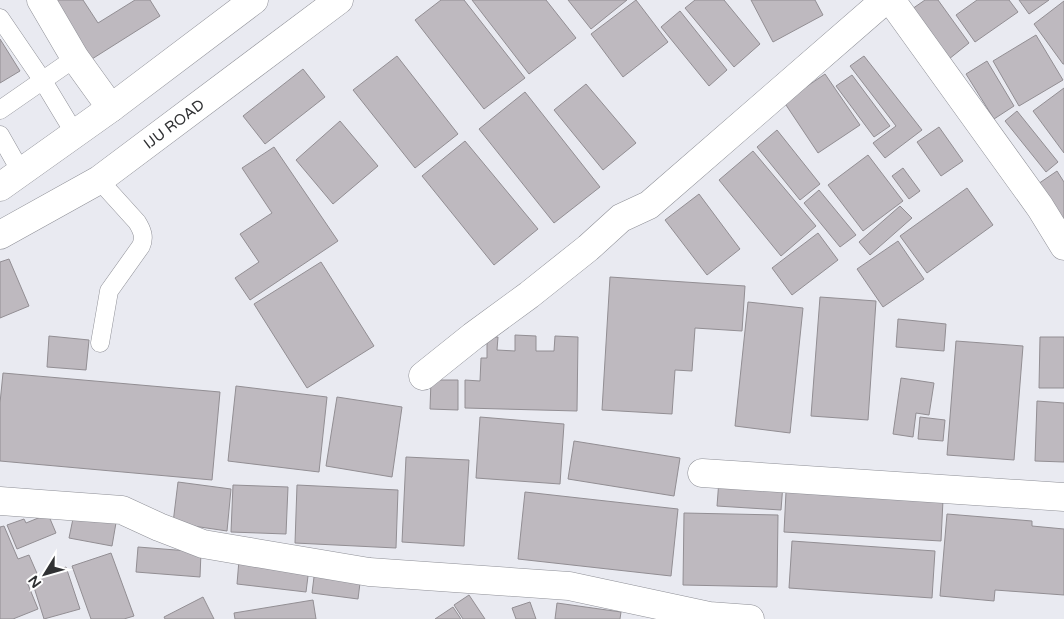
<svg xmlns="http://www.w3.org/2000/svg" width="1064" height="619" font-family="'Varela Round',sans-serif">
	<rect width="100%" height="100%" fill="#e9eaf1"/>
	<g fill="#beb9bf" stroke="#928e93">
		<path d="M55 0H83L98 23 135 0H150L160 16 92 59Z"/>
		<path d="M441 0H464L525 78 484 109 415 20Z"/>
		<path d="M472 0H546L576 38 529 74Z"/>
		<path d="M568 0H627L591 29Z"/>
		<path d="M636 0 668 42 623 77 591 34Z"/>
		<path d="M695 0H724L760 44 734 67 685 8Z"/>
		<path d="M751 0H815L823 15 773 42Z"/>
		<path d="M925 0H938L969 43 949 59 912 9Z"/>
		<path d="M977 0H1009L1018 12 975 42 956 15Z"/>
		<path d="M1019 0H1049L1029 14Z"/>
		<path d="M1064 1V64H1063L1034 24Z"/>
		<path d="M680 11 727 70 709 86 661 27Z"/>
		<path d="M1036 35 1063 80 1019 106 993 61Z"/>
		<path d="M0 39 20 71 0 83Z"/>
		<path d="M397 56 458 134 415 168 353 90Z"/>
		<path d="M864 56 922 130 885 158 873 143 896 126 850 66Z"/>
		<path d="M987 61 1014 106 994 119 966 74Z"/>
		<path d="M303 69 325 97 265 144 243 116Z"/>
		<path d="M825 74 860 125 818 153 784 102Z"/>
		<path d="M852 75 890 126 874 137 836 86Z"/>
		<path d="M586 84 636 143 603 170 554 110Z"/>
		<path d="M1064 88V153L1033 111Z"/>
		<path d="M525 92 600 187 554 223 479 129Z"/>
		<path d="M1017 111 1058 162 1046 172 1005 121Z"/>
		<path d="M340 121 378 166 333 204 296 160Z"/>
		<path d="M939 127 963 161 941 176 917 142Z"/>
		<path d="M777 130 820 184 800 200 757 147Z"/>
		<path d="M465 141 538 229 494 265 422 176Z"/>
		<path d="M274 147 338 241 250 300 235 278 259 262 240 234 272 213 242 168Z"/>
		<path d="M753 151 816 226 781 256 719 180Z"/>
		<path d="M868 155 903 201 863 231 828 185Z"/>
		<path d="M903 168 920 191 909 199 892 176Z"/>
		<path d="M1057 171 1064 182V227L1035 186Z"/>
		<path d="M967 188 993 225 927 273 900 236Z"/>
		<path d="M819 190 856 235 840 247 804 203Z"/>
		<path d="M699 194 740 249 707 275 665 220Z"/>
		<path d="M900 206 912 218 870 255 859 242Z"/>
		<path d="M818 233 838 260 792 295 772 268Z"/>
		<path d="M898 241 924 279 883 307 857 269Z"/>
		<path d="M9 259 29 306 0 318V262Z"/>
		<path d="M321 262 374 346 307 388 254 304Z"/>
		<path d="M610 277 745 286 742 331 695 328 692 371 675 370 672 414 602 410Z"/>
		<path d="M820 297 876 301 868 420 811 416Z"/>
		<path d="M748 302 803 308 790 433 735 426Z"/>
		<path d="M898 319 946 324 944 351 896 347Z"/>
		<path d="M515 335 536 336V351H554L555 336 578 337 577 411 465 408V380L480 381 481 358H487V337H498L497 350 515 351Z"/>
		<path d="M49 336 89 340 86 370 47 367Z"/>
		<path d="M1040 337H1064V388H1039Z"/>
		<path d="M956 341 1023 346 1014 460 947 455Z"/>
		<path d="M3 373 220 392 212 480 0 461V403Z"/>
		<path d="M901 378 934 383 929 415 916 413 913 437 893 434Z"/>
		<path d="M431 380H458V410L430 409Z"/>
		<path d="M236 386 327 397 319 472 228 461Z"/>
		<path d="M337 397 402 407 392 477 326 466Z"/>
		<path d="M1037 401 1064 403V462L1035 461Z"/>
		<path d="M480 417 564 424 560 484 476 478Z"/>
		<path d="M920 417 945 420 943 441 918 439Z"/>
		<path d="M574 441 680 458 674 496 568 479Z"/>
		<path d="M406 457 469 460 464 546 402 542Z"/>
		<path d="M719 480 783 484 781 510 717 506Z"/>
		<path d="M178 482 231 489 227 531 173 523Z"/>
		<path d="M233 485 288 487 286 534 231 532Z"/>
		<path d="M297 485 398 490 396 548 295 543Z"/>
		<path d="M525 492 678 509 671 576 518 559Z"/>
		<path d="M786 492 943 500 941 541 784 532Z"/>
		<path d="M75 509 117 517 112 546 69 538Z"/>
		<path d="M684 513 778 515 777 587 683 585Z"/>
		<path d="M48 514 56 533 17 549 7 525 24 519 26 523Z"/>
		<path d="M947 514 1032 521V526L1064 529V595L995 590 994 601 940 596Z"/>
		<path d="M4 526 18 559 29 555 39 578 27 582 38 609 13 619H0V527Z"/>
		<path d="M792 541 935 551 932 598 789 588Z"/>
		<path d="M138 547 201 552 200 577 136 572Z"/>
		<path d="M111 553 134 616 124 619H91L72 566Z"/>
		<path d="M239 560 309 568 306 592 237 584Z"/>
		<path d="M66 567 80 609 44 619 32 581 41 578V576Z"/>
		<path d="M315 569 361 575 358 599 312 593Z"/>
		<path d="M469 595 485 619H463L454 605Z"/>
		<path d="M203 597 214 619H165L164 617Z"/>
		<path d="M313 600 316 619H235L234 613Z"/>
		<path d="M530 602 536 619H516L512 608Z"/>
		<path d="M557 603 621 612 620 619H555Z"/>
		<path d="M453 607 461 619H435Z"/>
	</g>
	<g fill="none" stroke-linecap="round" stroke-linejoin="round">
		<defs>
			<g id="service">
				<path d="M0 18 43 81 75 134"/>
				<path d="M0 110 75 58"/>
				<path d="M0 135 21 172"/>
				<path d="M99 180 137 222C142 230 145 237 141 246L109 291 100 343"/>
			</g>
			<g id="minor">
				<path d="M41 0 75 58 111 108"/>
				<path d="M891 0 1040 207 1064 246"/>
				<path d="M423 376 473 336 529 295 588 248 621 218 649 205 885 0"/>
				<path d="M702 473 1064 497"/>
				<path d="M0 501 122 510 159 527 203 544 369 572 569 586 709 616 750 619"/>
			</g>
			<g id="secondary">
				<path d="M0 187 111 108 254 0"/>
				<path d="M0 235 99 180 339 0"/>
			</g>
		</defs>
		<use href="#service" stroke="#8e8f96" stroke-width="19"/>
		<use href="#minor" stroke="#8e8f96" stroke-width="29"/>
		<use href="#secondary" stroke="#8e8f96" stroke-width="29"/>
		<use href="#service" stroke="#fff" stroke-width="18"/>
		<use href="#minor" stroke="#fff" stroke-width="28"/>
		<use href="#secondary" stroke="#fff" stroke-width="28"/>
	</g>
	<g text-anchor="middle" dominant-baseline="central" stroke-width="5" stroke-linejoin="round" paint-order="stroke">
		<g font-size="15" fill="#303133" stroke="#fff">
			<text transform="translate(174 124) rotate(-37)">IJU ROAD</text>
		</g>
	</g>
	<g transform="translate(45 574) rotate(233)" stroke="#ffffff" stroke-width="4" paint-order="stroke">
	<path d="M0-4L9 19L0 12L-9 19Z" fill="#303133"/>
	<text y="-8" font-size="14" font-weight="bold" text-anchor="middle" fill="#303133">N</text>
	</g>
</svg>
